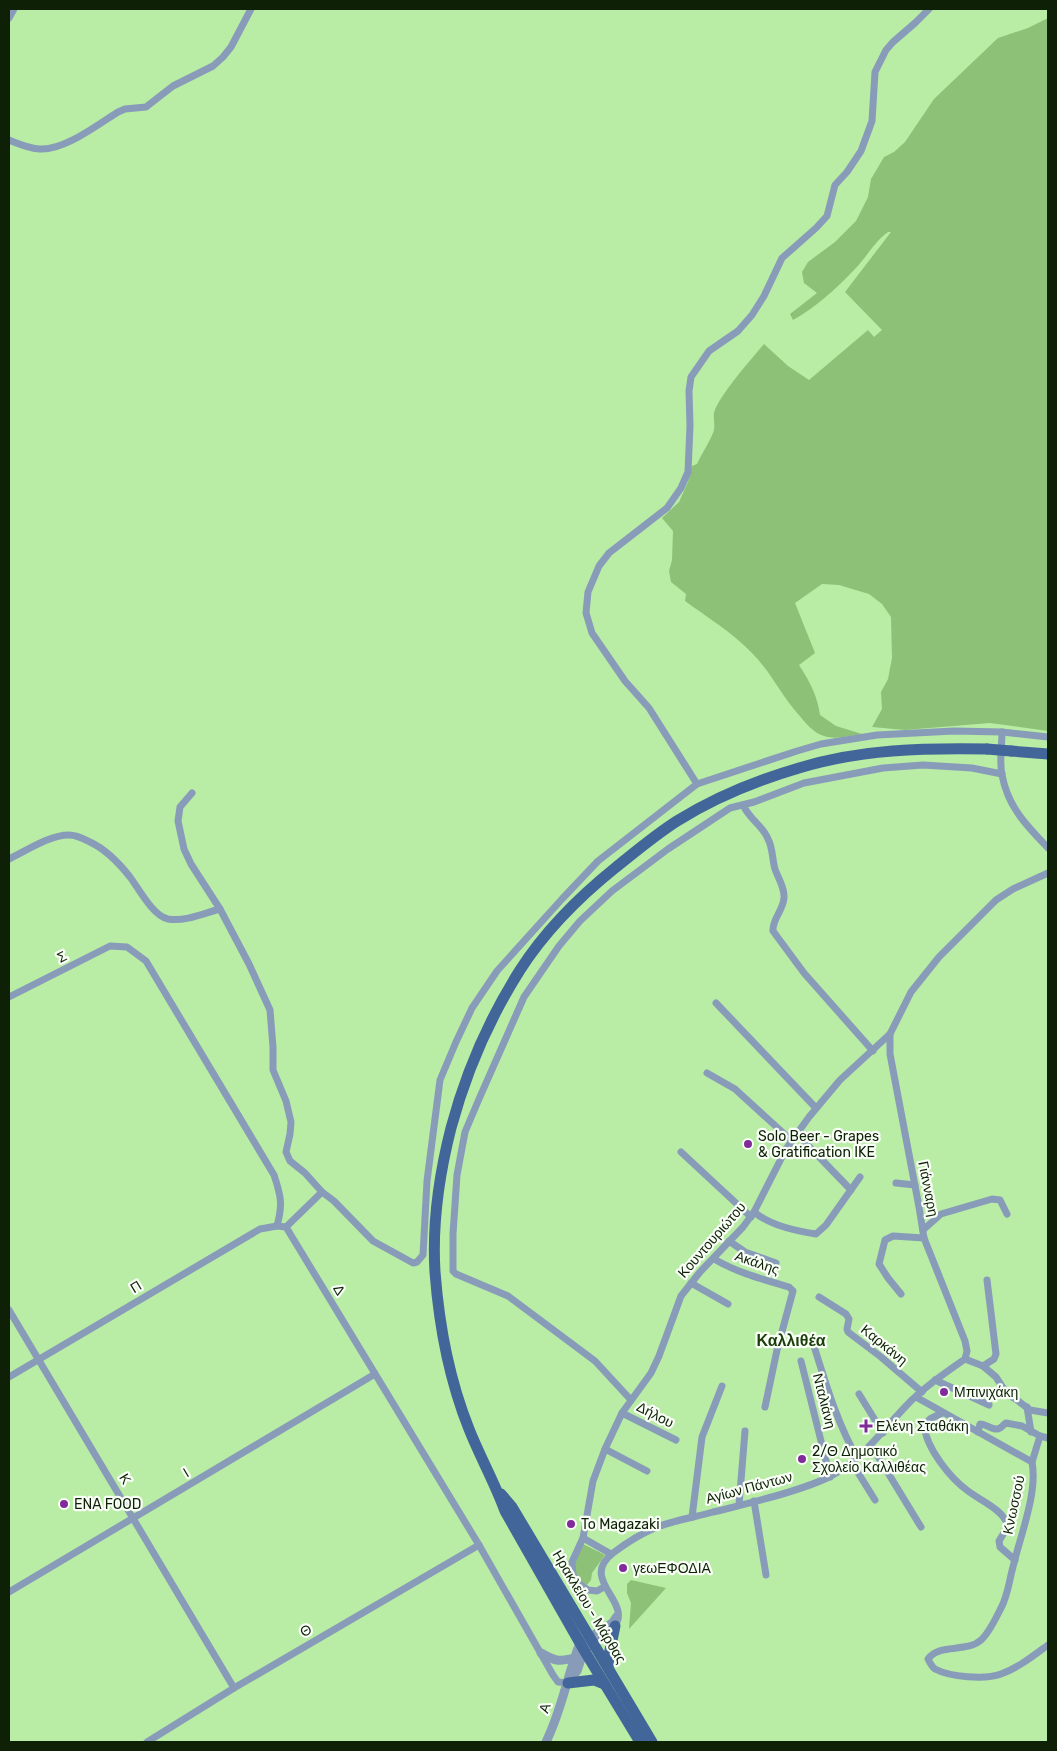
<svg xmlns="http://www.w3.org/2000/svg" width="1057" height="1751" font-family="Rubik,sans-serif">
	<rect width="100%" height="100%" fill="#b9eca5"/>
	<g fill="#8cc177">
		<path d="M1048 18V731L990 723 905 730 872 727 882 709 881 692 888 679 892 658 891 617 882 604 869 594 839 585 822 584 795 603 815 653 799 665C810 682 817 695 820 715L836 726 862 734C850 736 835 740 824 736 813 733 805 722 798 714 781 695 770 671 752 653 732 632 708 618 685 601L686 594 671 582 669 571 672 560 673 531 662 518 679 502 688 482 692 466 697 464C702 453 709 443 713 433 716 425 713 421 714 413 717 398 753 357 764 344L788 366 809 380 868 330 874 337 882 330 845 292 891 232H888C874 242 866 258 854 270 836 289 816 307 793 320L790 314 817 293 804 283 802 272 808 262 835 242 856 221 868 197 871 179 884 157 894 152 905 142 934 99 998 38 1028 28Z"/>
		<path d="M583 1544 605 1555 592 1573 591 1580 587 1585 575 1579 573 1558Z"/>
		<path d="M631 1580 666 1588 629 1629 631 1603 627 1593V1584Z"/>
	</g>
	<g fill="none" stroke-linecap="round" stroke-linejoin="round">
		<g stroke="#889cb9" stroke-width="7">
			<path d="M9 18 14 9"/>
			<path d="M9 140C19 144 28 148 39 149 64 151 97 125 118 112L125 109 146 107 173 86 213 66 223 57 231 47 251 9"/>
			<path d="M1002 732C1002 746 999 761 1002 775 1008 807 1026 825 1048 848"/>
			<path d="M697 784 649 708 625 681 592 633 586 613 588 592 599 566 609 553 667 508 681 488 688 472 690 426 689 391 691 377 709 351 738 331 752 315 764 296 782 258 816 228 827 216 835 185 847 172 861 151 872 121 875 72 886 50 893 42 915 23 929 9"/>
			<path d="M192 793 180 807 178 821 184 849 191 864 220 909 249 964 270 1010 273 1047V1070L286 1101 291 1122 290 1134 286 1152 290 1161 305 1173 322 1192 286 1227"/>
			<path d="M743 805C750 820 763 826 768 839 773 848 772 859 775 869 778 878 785 888 784 898 783 911 772 919 773 931L804 973 873 1051"/>
			<path d="M9 859C26 851 49 835 69 835 77 835 84 839 90 842 107 850 119 863 130 877 139 889 153 916 168 919 185 922 205 913 220 909"/>
			<path d="M9 997 110 946 127 947 146 961 274 1175C281 1196 283 1204 277 1226L286 1227 479 1545 553 1675 558 1682 568 1683"/>
			<path d="M716 1003 816 1108"/>
			<path d="M707 1073 735 1089 792 1141"/>
			<path d="M797 1134 851 1190"/>
			<path d="M681 1152 751 1217"/>
			<path d="M896 1183 915 1185"/>
			<path d="M322 1192 334 1201 373 1241 413 1263 417 1262 423 1255 427 1181 440 1080 456 1042 472 1008 497 971 562 899 598 861 697 784 797 751 821 744 877 735 954 731 1002 732 1048 737"/>
			<path d="M754 1212C771 1226 795 1231 816 1234L826 1225 860 1177"/>
			<path d="M923 1230 941 1214 992 1199 1000 1200 1007 1214"/>
			<path d="M729 1241 745 1252 776 1263"/>
			<path d="M714 1259C738 1273 762 1279 789 1287L793 1291 777 1350 765 1407"/>
			<path d="M691 1283 728 1304"/>
			<path d="M901 1294 888 1278 879 1264 885 1240 893 1236 924 1238"/>
			<path d="M819 1297 846 1314 849 1319 847 1329 848 1332 881 1357 922 1392"/>
			<path d="M9 1310 234 1688"/>
			<path d="M813 1343C826 1384 836 1420 857 1458"/>
			<path d="M965 1359 983 1366 996 1377 1007 1394 1017 1400 1030 1410 1048 1413"/>
			<path d="M801 1361 830 1477"/>
			<path d="M983 1366 994 1359 996 1354 987 1280"/>
			<path d="M9 1377 260 1229 277 1226"/>
			<path d="M935 1380 989 1405"/>
			<path d="M859 1394 883 1433"/>
			<path d="M916 1397 1032 1462C1038 1493 1020 1536 1013 1567 1009 1581 1008 1595 1001 1608 996 1618 989 1633 981 1640 967 1653 939 1643 928 1659 930 1663 932 1667 935 1669 950 1677 985 1680 1001 1674 1018 1668 1033 1656 1048 1645"/>
			<path d="M631 1400 595 1361 508 1296 456 1274 453 1271V1234L457 1175 465 1132 479 1099 524 997 559 946 580 921 612 891 668 849 730 808 754 802 804 783 883 768 923 765 972 768 1002 774"/>
			<path d="M1027 1407 1031 1432"/>
			<path d="M622 1413 676 1440"/>
			<path d="M942 1413 930 1419 924 1425C926 1448 950 1478 968 1491 981 1501 1004 1510 1008 1526L999 1541 1000 1547 1015 1560"/>
			<path d="M978 1432 980 1424C987 1424 994 1432 1000 1428 1002 1427 1004 1424 1006 1423L1022 1426 1040 1436 1048 1438"/>
			<path d="M871 1445 921 1527"/>
			<path d="M605 1449 647 1471"/>
			<path d="M1032 1462 1040 1436"/>
			<path d="M852 1463 875 1500"/>
			<path d="M754 1501 766 1575"/>
			<path d="M739 1505 745 1431"/>
			<path d="M692 1517 702 1437 722 1386"/>
			<path d="M583 1538 611 1554"/>
			<path d="M604 1587 597 1591 588 1590 579 1584 573 1575 572 1562 583 1538 593 1481 605 1449 622 1413 651 1373 659 1356 681 1296 700 1272 743 1227 754 1212 786 1149 809 1117 840 1080 890 1034 911 992 939 957 996 900 1013 889 1048 873"/>
			<path d="M9 1592 375 1374"/>
			<path d="M589 1637 612 1622 616 1616"/>
			<path d="M593 1643C601 1638 609 1634 614 1627 634 1602 578 1580 613 1553 630 1540 652 1527 673 1522 686 1518 700 1516 713 1512 735 1507 757 1501 779 1495 796 1490 813 1485 829 1477 861 1461 882 1431 906 1406 923 1388 945 1373 965 1359L967 1351 965 1341 924 1238 919 1207 890 1054V1034"/>
			<path d="M147 1742 234 1688 479 1545"/>
		</g>
		<g stroke="#889cb9" stroke-width="9">
			<path d="M541 1653C555 1661 558 1662 574 1658"/>
			<path d="M568 1682 577 1671 584 1650 587 1648"/>
			<path d="M546 1742C562 1710 567 1676 580 1643L583 1641"/>
		</g>
		<g stroke="#426699" stroke-width="11">
			<path d="M1011 751 1048 754"/>
			<path d="M501 1494 512 1507 652 1742"/>
			<path d="M608 1667 609 1655 615 1626"/>
			<path d="M568 1683 594 1680 604 1684"/>
			<path d="M640 1742 584 1650 505 1511C495 1483 480 1457 469 1429 449 1379 439 1325 435 1272 432 1223 439 1175 451 1128 466 1072 489 1019 520 970 545 931 579 897 615 868 635 852 655 835 677 821 714 798 758 780 799 768 861 749 924 748 987 749"/>
		</g>
		<path stroke="#426699" stroke-width="11" d="M987 749 1011 751"/>
	</g>
	<g fill="#802b99" stroke="#f9fef7" stroke-width="2">
		<circle cx="748" cy="1144" r="5"/>
		<circle cx="944" cy="1392" r="5"/>
		<path d="M863.5 1418.5h5v5h5v5h-5v5h-5v-5h-5v-5h5z"/>
		<circle cx="802" cy="1459" r="5"/>
		<circle cx="64" cy="1504" r="5"/>
		<circle cx="571" cy="1524" r="5"/>
		<circle cx="623" cy="1568" r="5"/>
	</g>
	<g text-anchor="middle" dominant-baseline="central" stroke-width="4.5" stroke-linejoin="round" paint-order="stroke">
		<g font-size="14" fill="#0e2106" stroke="#f9fef7">
			<text transform="translate(62 957) rotate(-27)">Σ</text>
			<text transform="translate(928 1189) rotate(79)">Γιάνναρη</text>
			<text transform="translate(712 1240) rotate(-49)">Κουντουριώτου</text>
			<text transform="translate(757 1263) rotate(19)">Ακάλης</text>
			<text transform="translate(136 1287) rotate(-31)">Π</text>
			<text transform="translate(339 1290) rotate(59)">Δ</text>
			<text transform="translate(884 1345) rotate(39)">Καρκάνη</text>
			<text transform="translate(824 1401) rotate(76)">Νταλιάνη</text>
			<text transform="translate(655 1415) rotate(27)">Δήλου</text>
			<text transform="translate(186 1473) rotate(-31)">Ι</text>
			<text transform="translate(125 1479) rotate(59)">Κ</text>
			<text transform="translate(749 1488) rotate(-15)">Αγίων Πάντων</text>
			<text transform="translate(1014 1505) rotate(-78)">Κνωσσού</text>
			<text transform="translate(589 1607) rotate(59)">Ηρακλείου - Μάρθας</text>
			<text transform="translate(306 1631) rotate(-30)">Θ</text>
			<text transform="translate(545 1708) rotate(-71)">Α</text>
		</g>
		<g font-size="14" fill="#0e2106" stroke="#f9fef7" text-anchor="start">
			<text x="758" y="1136">Solo Beer - Grapes<tspan x="758" dy="16">&amp; Gratification IKE</tspan></text>
			<text x="954" y="1392">Μπινιχάκη</text>
			<text x="876" y="1426">Ελένη Σταθάκη</text>
			<text x="812" y="1451">2/Θ Δημοτικό<tspan x="812" dy="16">Σχολείο Καλλιθέας</tspan></text>
			<text x="74" y="1504">ENA FOOD</text>
			<text x="581" y="1524">To Magazaki</text>
			<text x="633" y="1568">γεωΕΦΟΔΙΑ</text>
		</g>
		<g font-size="16" font-weight="bold" fill="#1b3d0a" stroke="#f9fef7">
			<text x="791" y="1340">Καλλιθέα</text>
		</g>
	</g>
	<rect width="1057" height="1751" fill="none" stroke="#0e2106" stroke-width="20"/>
</svg>
